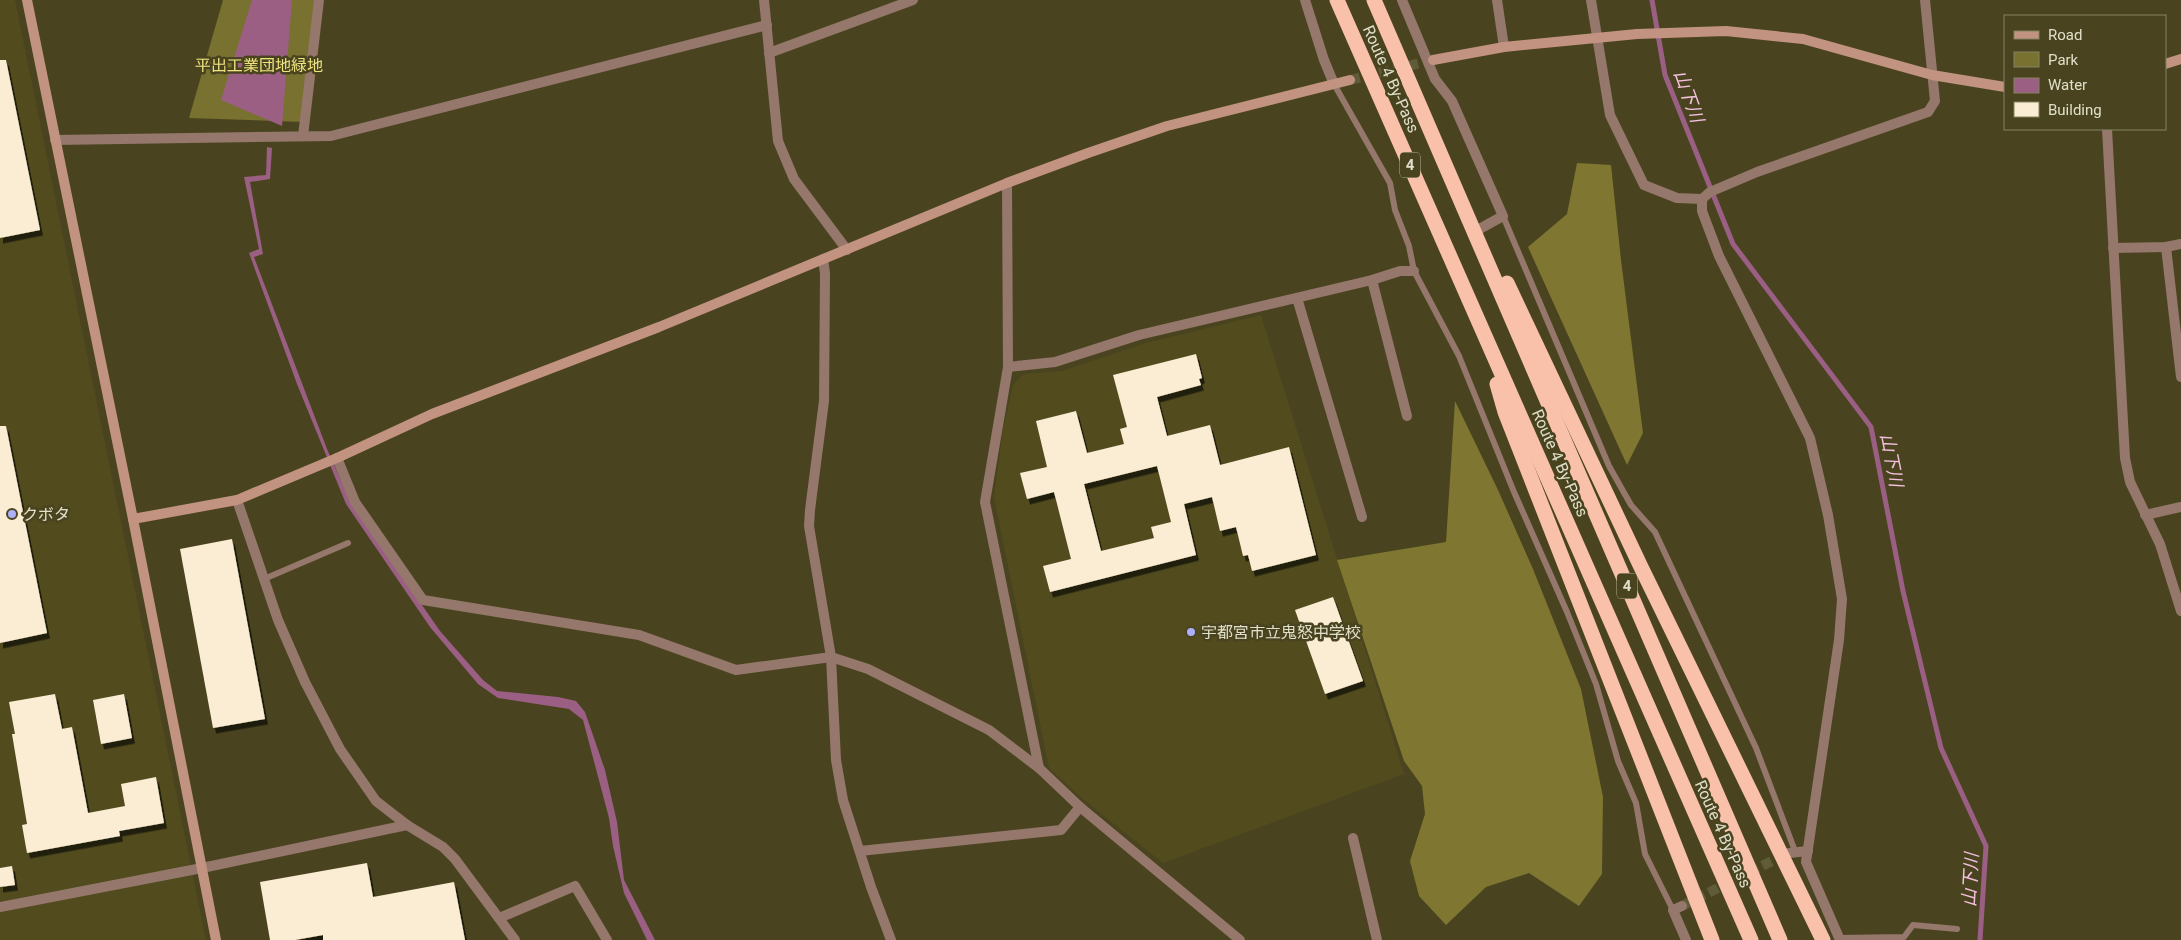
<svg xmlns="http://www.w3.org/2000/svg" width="2181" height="940" font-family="Roboto,'Noto Sans JP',sans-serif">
	<defs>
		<filter id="shadow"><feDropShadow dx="3" dy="5.5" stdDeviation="0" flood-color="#0009"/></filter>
	</defs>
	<rect width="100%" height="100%" fill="#49441f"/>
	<g fill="#514b1e">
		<path d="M0 0H15L206 940H0Z"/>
		<path d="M1261 315 1404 774 1163 863 1084 800 1049 768 994 497 1003 429 1013 385 1024 374 1062 371 1146 343Z"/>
	</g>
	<path fill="#797130" d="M223 0H321L304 122 189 118Z"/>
	<g fill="#7e7631">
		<path d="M1577 163 1611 165 1621 260 1643 433 1627 465 1528 247 1567 214Z"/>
		<path d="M1455 401 1498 490 1533 569 1581 689 1603 797 1602 874 1579 906 1529 873 1486 887 1446 925 1419 896 1410 861 1425 814 1422 786 1404 761 1337 560 1446 542Z"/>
	</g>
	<g fill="#9b5f84">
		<path d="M252 0H292L282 126 221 100Z"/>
		<path d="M267 147 272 148 270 179 250 182 263 254 254 257 327 449 351 503 440 631 483 680 497 691 558 697 576 701 585 712 605 770 617 822 624 880 655 940H647L624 893 613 846 609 818 583 720 569 709 498 698 478 684 430 627 346 504 297 384 249 253 259 249 244 177 266 175Z"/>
	</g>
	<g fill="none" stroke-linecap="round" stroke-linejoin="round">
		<path stroke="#9b5f84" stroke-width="5" d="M1652 0 1665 75 1733 244 1871 427 1903 591 1941 748 1986 846 1980 940"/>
	</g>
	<g fill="#fbedd4" fill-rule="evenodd" filter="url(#shadow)">
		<path d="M0 60H6L40 230 0 238Z"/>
		<path d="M1196 354 1202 378 1199 379 1201 385 1157 397 1167 436 1210 425 1220 465 1289 447 1316 555 1252 571 1248 555 1243 556 1236 527 1220 531 1212 497 1184 504 1196 555 1050 592 1043 566 1071 559 1054 492 1027 499 1020 473 1047 467 1036 421 1076 411 1087 453 1124 444 1120 429 1127 427 1113 375ZM1157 466 1171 522 1151 527 1154 538 1101 551 1084 484Z"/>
		<path d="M0 426H6L47 633 0 643Z"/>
		<path d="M232 539 265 719 213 728 180 549Z"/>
		<path d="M1333 597 1363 681 1325 694 1295 610Z"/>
		<path d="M55 694 62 729 72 727 88 813 125 806 121 784 156 777 164 823 119 831 120 836 27 853 22 825 27 824 12 734H15L9 702Z"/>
		<path d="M124 694 132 738 101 744 93 700Z"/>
		<path d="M367 863 373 897 454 882 465 940H323V935L295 940H270L260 882Z"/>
		<path d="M12 866 15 885 0 887V868Z"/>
	</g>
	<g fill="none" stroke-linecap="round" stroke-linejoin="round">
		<path stroke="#605b39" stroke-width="10" stroke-dasharray="10 5" stroke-linecap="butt" d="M1682 906 1786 854"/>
		<path stroke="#605b39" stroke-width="10" stroke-dasharray="10 5" stroke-linecap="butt" d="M1350 80 1433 60"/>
		<g stroke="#95776c" stroke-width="6">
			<path d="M1334 84 1390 183 1395 210 1409 246 1414 271 1459 356 1514 492 1567 612 1596 684 1618 761 1636 803 1645 854 1673 910"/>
			<path d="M1503 216 1609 466 1631 505 1655 532 1756 748 1795 851"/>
			<path d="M264 579 348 543"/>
			<path d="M1839 938 1904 937 1913 925 1957 929"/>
		</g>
		<g stroke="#95776c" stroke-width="10">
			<path d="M764 0 778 141 794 179 847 250"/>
			<path d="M1305 0 1324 60 1334 84"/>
			<path d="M1402 0 1435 79 1452 101 1503 216 1474 232"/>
			<path d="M1497 0 1504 47"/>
			<path d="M1591 0 1610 115 1644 185 1677 198 1702 199"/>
			<path d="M769 53 913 0"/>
			<path d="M2107 129 2125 458 2130 482 2160 544 2181 611"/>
			<path d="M303 136 319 0"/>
			<path d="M55 140 331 136 767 25"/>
			<path d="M1007 183 1008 367 985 502 1039 768"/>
			<path d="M2166 247 2181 377"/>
			<path d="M2113 248 2166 247 2181 244"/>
			<path d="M823 259 825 273 824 401 810 510 809 526 831 657 836 760 843 800 871 887 891 940"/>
			<path d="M1372 280 1407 416"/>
			<path d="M1297 298 1362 517"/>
			<path d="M1008 367 1055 362 1139 335 1372 280 1400 271H1414"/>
			<path d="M337 458 355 502 423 600 639 635 736 670 831 657 868 669 989 730 1039 768 1080 807 1240 940"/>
			<path d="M237 500 278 620 305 682 340 749 376 801 407 825 443 847 455 859 515 940"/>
			<path d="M2145 515 2181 507"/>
			<path d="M1353 838 1377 940"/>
			<path d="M860 851 1061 830 1080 807"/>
			<path d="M1789 853 1808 851"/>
			<path d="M1682 906 1673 910 1686 940"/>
			<path d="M0 907 202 868 407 825"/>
			<path d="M499 918 575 886 607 940"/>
			<path d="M1840 940 1806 862 1839 640 1842 599 1828 515 1810 438 1719 256 1702 211V199L1710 192 1757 172 1928 112 1935 101 1925 0"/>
		</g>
		<g stroke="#c29381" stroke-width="10">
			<path d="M27 0 133 519 216 940"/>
			<path d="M1433 60 1504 47 1596 38 1637 34 1726 31 1803 39 1932 75 2005 87"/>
			<path d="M2165 64 2181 59"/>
			<path d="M133 519 237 500 337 458 432 414 659 327 1007 183 1088 153 1167 126 1350 80"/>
		</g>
		<g stroke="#f9c0aa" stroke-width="15">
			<path d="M1337 0 1751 940"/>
			<path d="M1374 0 1780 940"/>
			<path d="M1507 283 1640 565 1823 940"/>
			<path d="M1497 384 1505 412 1712 940"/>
		</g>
	</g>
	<g fill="#adaffb" stroke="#49441f" stroke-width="2">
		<circle cx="12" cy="514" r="5"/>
		<circle cx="1191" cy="632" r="5"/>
	</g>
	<g text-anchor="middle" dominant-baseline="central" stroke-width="5" stroke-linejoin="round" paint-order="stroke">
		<g fill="#49441f" stroke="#b3b097" stroke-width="1">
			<rect x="1400" y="152.5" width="20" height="25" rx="4"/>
			<rect x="1617" y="573.5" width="20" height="25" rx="4"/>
		</g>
		<g font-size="15" font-weight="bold" fill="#e0dfca">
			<text x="1410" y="165">4</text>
			<text x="1627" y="586">4</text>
		</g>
		<g font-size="16" fill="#efe481" stroke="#49441f">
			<text x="259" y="65">平出工業団地緑地</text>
		</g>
		<g font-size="16" fill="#e0dfca" stroke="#49441f">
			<text transform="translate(1391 79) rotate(66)">Route 4 By-Pass</text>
			<text transform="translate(1560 463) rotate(66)">Route 4 By-Pass</text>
			<text transform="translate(1723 834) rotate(66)">Route 4 By-Pass</text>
		</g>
		<g font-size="16" fill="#e0dfca" stroke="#49441f" text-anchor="start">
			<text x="22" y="514">クボタ</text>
			<text x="1201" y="632">宇都宮市立鬼怒中学校</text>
		</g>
		<g font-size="18" font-style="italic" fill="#f5c0df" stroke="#49441f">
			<text transform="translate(1689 96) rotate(70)">山下川</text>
			<text transform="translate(1892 460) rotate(79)">山下川</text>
			<text transform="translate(1970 880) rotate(-87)">山下川</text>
		</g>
	</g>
	<rect x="2004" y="15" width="162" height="115" fill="#49441f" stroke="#858263"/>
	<rect x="2014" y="31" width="25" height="8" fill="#c29381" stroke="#858263"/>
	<text x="2048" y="40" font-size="15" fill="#e0dfca">Road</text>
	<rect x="2014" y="52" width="25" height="15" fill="#797130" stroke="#858263"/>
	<text x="2048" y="65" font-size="15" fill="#e0dfca">Park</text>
	<rect x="2014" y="78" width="25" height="15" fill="#9b5f84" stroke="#858263"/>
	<text x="2048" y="90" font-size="15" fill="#e0dfca">Water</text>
	<rect x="2014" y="102" width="25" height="15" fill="#fbedd4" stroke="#858263"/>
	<text x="2048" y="115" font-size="15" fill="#e0dfca">Building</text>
</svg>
